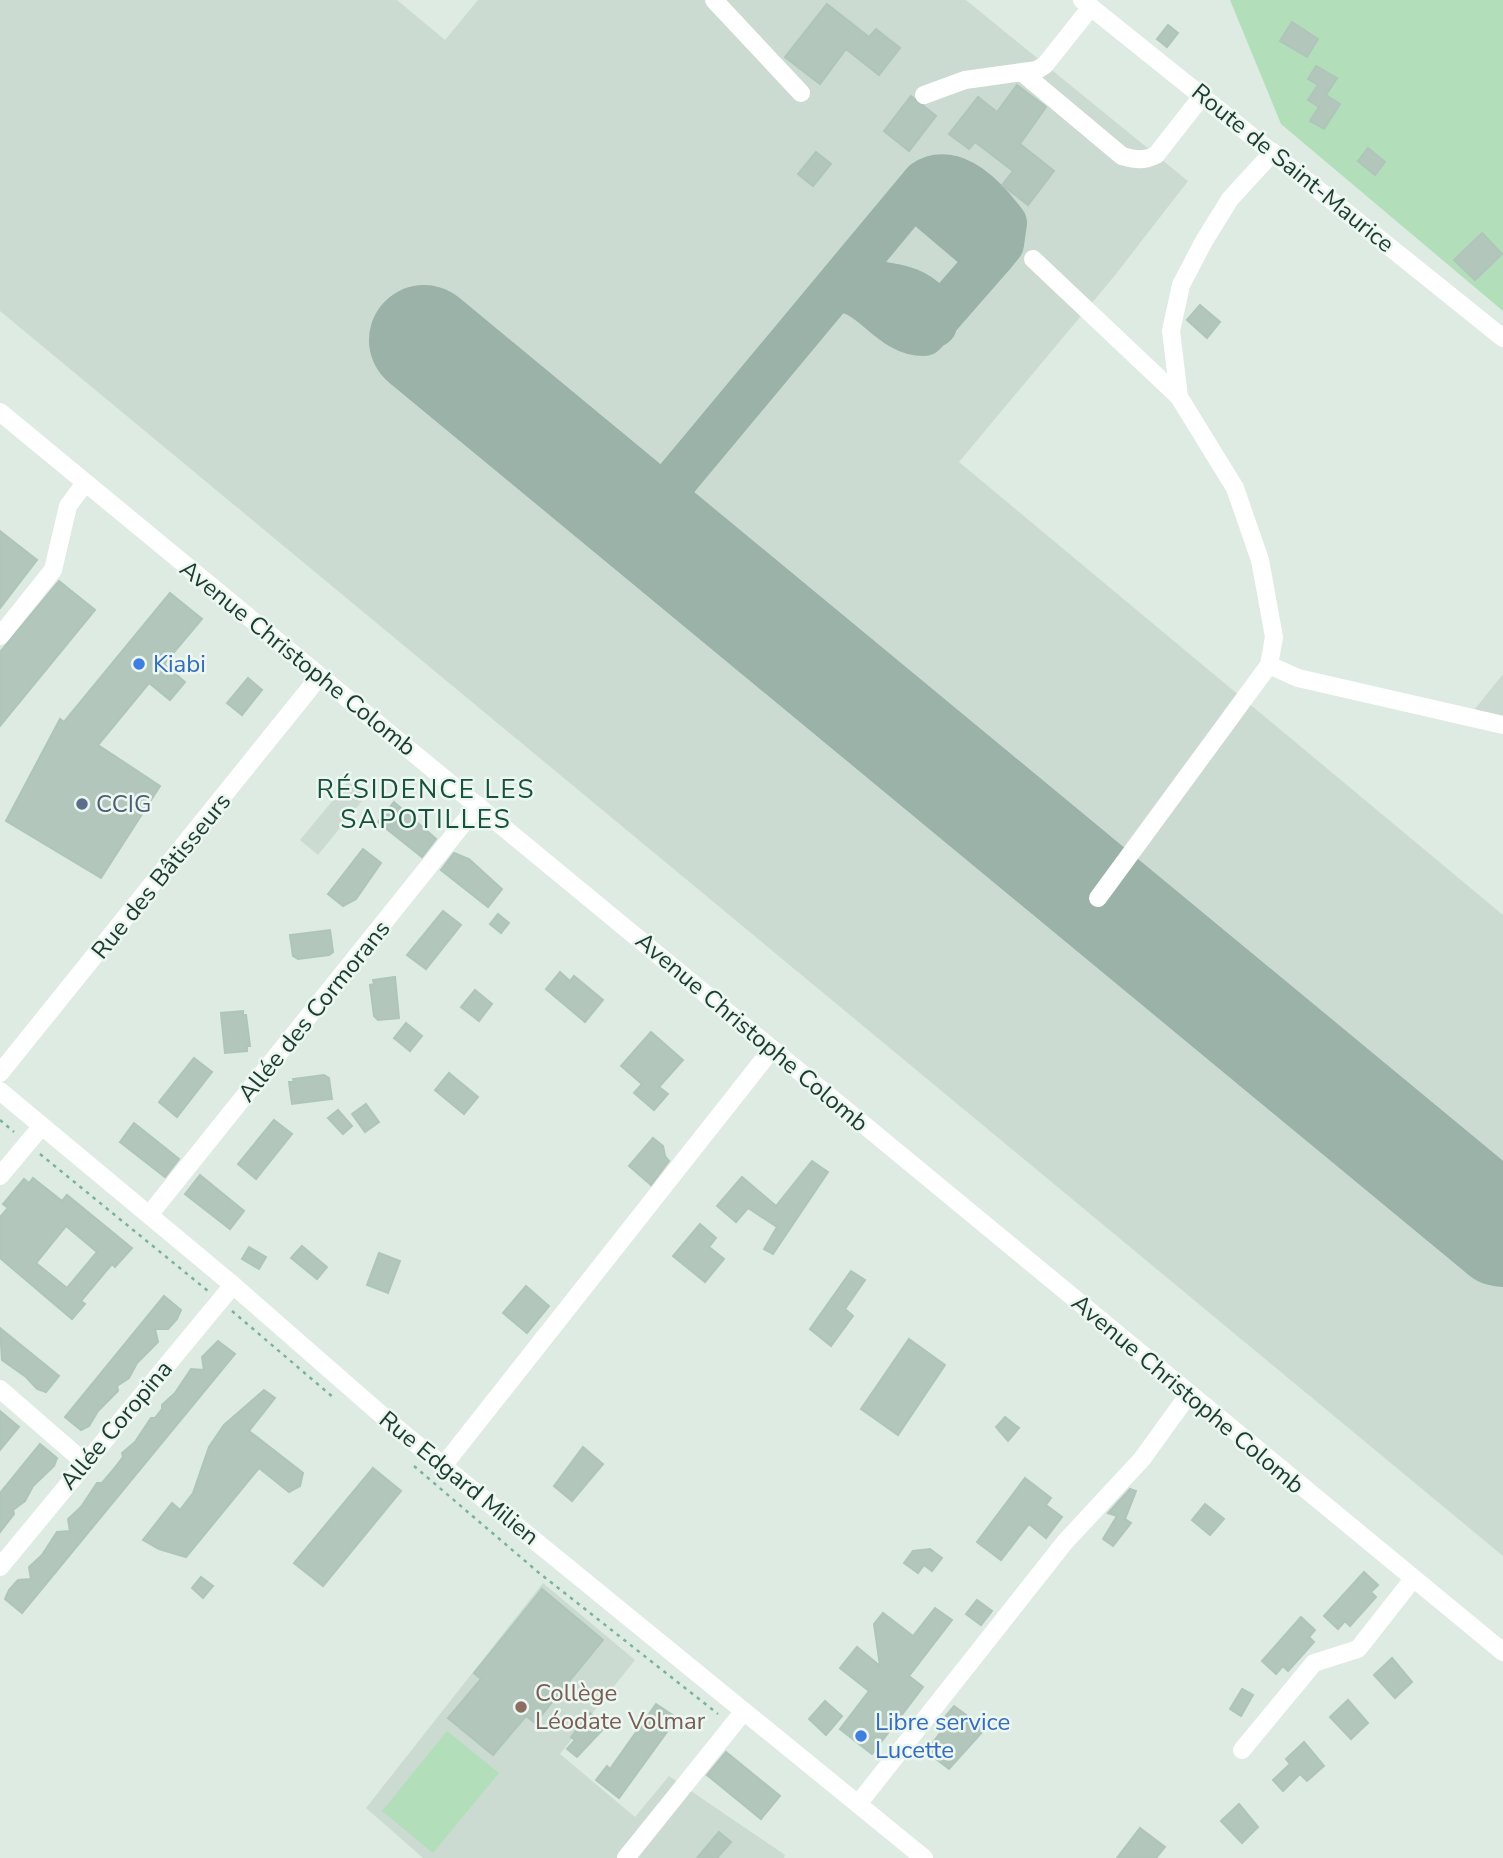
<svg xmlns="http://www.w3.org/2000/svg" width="1503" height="1858" font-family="'Nunito Sans',sans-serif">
	<rect width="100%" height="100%" fill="#ddebe3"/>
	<g fill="#cbdbd2">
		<path d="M0 0H397L445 40 478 0H966L1188 181 1116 274 959 462 1503 915V1556L0 311Z"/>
		<path d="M1503 674V731L1475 709Z"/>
		<path d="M348 782 366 796 318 855 300 840Z"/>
		<path d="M543 1583 635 1660 560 1754 635 1817 669 1776 785 1855 784 1858H423L366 1808Z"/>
	</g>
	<g fill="#b2dfba">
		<path d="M1230 0H1503V311L1281 124Z"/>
		<path d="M447 1731 499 1773 433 1853 382 1811Z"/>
	</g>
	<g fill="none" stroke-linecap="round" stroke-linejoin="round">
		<g stroke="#9ab2a8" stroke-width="44">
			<path d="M858 280C889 286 933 284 935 325"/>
			<path d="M835 290C872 289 888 334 924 334L993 255"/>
			<path d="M424 340 433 325C460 318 471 367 479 385"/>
			<path d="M598 484C624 498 644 506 670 487L924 182C954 162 987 199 1005 223L1002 244 993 255 981 253 923 204 908 202"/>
			<path d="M670 487C664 512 667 528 679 551"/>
		</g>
		<path stroke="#9ab2a8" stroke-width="110" d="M424 340 1503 1232"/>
	</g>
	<g fill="#b2c6bc" stroke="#afc5ba" stroke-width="2" fill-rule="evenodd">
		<path d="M827 4 869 37 876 29 900 48 879 75 846 49 820 84 785 57Z"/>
		<path d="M1292 22 1318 39 1307 57 1280 41Z"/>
		<path d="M1168 25 1178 33 1167 47 1157 39Z"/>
		<path d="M1316 66 1337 78 1326 95 1340 104 1324 129 1310 121 1319 107 1308 100 1318 85 1308 79Z"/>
		<path d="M1017 85 1046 107 1020 144 1054 171 1028 205 1002 185 1013 171 975 142 969 149 949 134 978 97 997 112Z"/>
		<path d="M911 96 936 116 909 151 884 131Z"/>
		<path d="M1368 148 1385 162 1375 175 1358 161Z"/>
		<path d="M816 152 831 164 813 186 798 174Z"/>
		<path d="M1482 233 1502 254 1475 280 1454 260Z"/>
		<path d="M1200 305 1220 322 1207 338 1187 320Z"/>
		<path d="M0 531 37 560 0 608Z"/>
		<path d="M59 581 95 610 0 726V652Z"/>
		<path d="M170 593 202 619 164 664 185 682 170 700 149 683 98 745 160 786 101 878 6 821 60 719 64 722Z"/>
		<path d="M248 678 262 690 242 715 227 703Z"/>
		<path d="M394 802 436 839 422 857 378 822Z"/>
		<path d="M363 849 381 863 356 899 343 906 328 894Z"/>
		<path d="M454 853 469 859 502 889 488 907 441 870Z"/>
		<path d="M443 911 461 925 426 969 407 955Z"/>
		<path d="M498 914 509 923 501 933 490 924Z"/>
		<path d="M330 930 333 952 329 955 298 959 293 956 290 935Z"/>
		<path d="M560 972 570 981 574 976 603 1000 585 1022 546 989Z"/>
		<path d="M395 977 399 1018 378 1020 374 1016 370 985 374 984 373 980Z"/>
		<path d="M475 990 492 1004 479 1021 461 1007Z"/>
		<path d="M243 1011V1015H246L250 1046H247V1051L225 1053 221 1013Z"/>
		<path d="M406 1023 422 1036 410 1051 394 1038Z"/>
		<path d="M651 1032 683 1060 659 1087 668 1094 654 1110 634 1093 642 1084 621 1066Z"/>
		<path d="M194 1058 212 1072 177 1117 159 1102Z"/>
		<path d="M449 1073 478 1097 464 1114 435 1090Z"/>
		<path d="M324 1075 329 1078 332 1099 292 1104 289 1082H294L293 1079Z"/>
		<path d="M366 1104 379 1122 365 1132 352 1114Z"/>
		<path d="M338 1110 352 1126 343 1134 328 1118Z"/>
		<path d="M274 1120 292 1134 256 1179 238 1164Z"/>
		<path d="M134 1123 179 1159 165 1177 120 1142Z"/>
		<path d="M653 1138 663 1146 665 1156 669 1161 651 1185 629 1166Z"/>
		<path d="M812 1161 828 1172 773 1254 764 1249 777 1227 748 1208 736 1222 717 1206 742 1177 776 1206Z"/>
		<path d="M200 1175 244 1211 230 1229 185 1194Z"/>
		<path d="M33 1178 62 1201 67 1195 132 1248 115 1267 112 1264 81 1301 85 1304 72 1319 0 1258V1217L8 1208 3 1204 24 1179 29 1183ZM66 1226 97 1252 67 1288 36 1263Z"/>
		<path d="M700 1224 716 1238 709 1247 724 1259 705 1282 673 1256Z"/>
		<path d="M302 1246 327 1267 317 1279 291 1258Z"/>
		<path d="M249 1247 266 1257 259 1269 242 1259Z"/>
		<path d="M379 1253 400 1261 388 1293 367 1285Z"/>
		<path d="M851 1271 865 1280 845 1309 853 1316 831 1346 810 1329Z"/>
		<path d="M526 1286 549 1306 527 1333 503 1313Z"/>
		<path d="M164 1296 181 1310 177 1319 168 1329H155L158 1342 137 1363 129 1378 117 1386 118 1391 98 1411 89 1426 81 1430 65 1417Z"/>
		<path d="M0 1328 59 1376 46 1392 37 1389 26 1377 2 1360Z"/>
		<path d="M909 1339 945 1365 898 1435 861 1409Z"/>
		<path d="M218 1341 235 1354 22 1613 5 1599 9 1590 18 1580 31 1579 29 1567 42 1555 57 1532 70 1531 68 1519 81 1507 97 1483H102L113 1470 123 1457 122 1453 135 1442 151 1418H155L162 1409V1405L175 1393 191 1369 204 1370 202 1357Z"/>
		<path d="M264 1390 275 1398 249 1431 303 1473 300 1486 289 1492 259 1468 186 1557 159 1549 143 1540 172 1503 180 1510 193 1493 209 1447 224 1425Z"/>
		<path d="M0 1411 19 1427 0 1450Z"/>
		<path d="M1005 1417 1019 1428 1008 1441 996 1427Z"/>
		<path d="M40 1444 57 1458 54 1466 33 1486 25 1501 13 1510 14 1514 0 1532V1493Z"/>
		<path d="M583 1447 603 1464 572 1501 554 1486Z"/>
		<path d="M373 1468 401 1491 323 1586 294 1563Z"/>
		<path d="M1025 1478 1051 1498 1046 1505 1062 1517 1046 1538 1029 1524 1001 1560 977 1542Z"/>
		<path d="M1130 1489 1136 1491 1125 1519 1131 1523 1113 1546 1103 1539 1117 1516 1108 1513Z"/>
		<path d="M1205 1504 1224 1519 1210 1535 1192 1520Z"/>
		<path d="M930 1549 942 1558 932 1571 924 1565 918 1573 904 1563 913 1551Z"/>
		<path d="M1364 1572 1378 1585 1371 1592 1376 1597 1350 1626 1345 1621 1338 1629 1324 1616Z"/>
		<path d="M201 1577 213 1586 203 1598 192 1588Z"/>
		<path d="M542 1589 603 1640 535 1723 526 1716 493 1755 448 1718 481 1679 474 1673Z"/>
		<path d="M977 1600 992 1611 981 1625 966 1614Z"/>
		<path d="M935 1608 952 1620 909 1676 923 1687 872 1754 840 1729 869 1691 840 1668 857 1647 880 1666 874 1624 883 1613 913 1636Z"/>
		<path d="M1301 1617 1315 1630 1309 1637 1314 1642 1288 1671 1283 1666 1276 1674 1262 1661Z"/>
		<path d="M1392 1658 1412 1682 1395 1698 1374 1675Z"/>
		<path d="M1242 1689 1253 1695 1241 1716 1230 1709Z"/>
		<path d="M1348 1700 1368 1723 1351 1739 1330 1717Z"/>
		<path d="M825 1701 842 1716 826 1735 809 1719Z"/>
		<path d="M656 1704 677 1718 619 1798 596 1780 607 1766 610 1769Z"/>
		<path d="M954 1706 985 1729 949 1769 926 1751 948 1723 943 1719Z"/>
		<path d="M590 1713 606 1726 577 1757 567 1749 575 1740 571 1737Z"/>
		<path d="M1304 1742 1324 1766 1307 1781 1300 1774 1283 1791 1273 1780 1290 1764 1286 1759Z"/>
		<path d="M726 1752 780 1796 761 1819 707 1775Z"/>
		<path d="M1239 1804 1258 1827 1242 1843 1221 1821Z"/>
		<path d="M1140 1828 1165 1847 1156 1858H1117Z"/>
		<path d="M719 1832 731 1842 717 1858H697Z"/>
	</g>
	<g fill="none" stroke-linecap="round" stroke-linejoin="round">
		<g stroke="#79b39b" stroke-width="2.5" stroke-dasharray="3.5 5" stroke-linecap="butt">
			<path d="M0 1120 14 1132"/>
			<path d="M40 1154 208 1291"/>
			<path d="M232 1311 334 1398"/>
			<path d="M414 1466 538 1572 718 1714"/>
		</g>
		<g stroke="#fff" stroke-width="18">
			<path d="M714 0 801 93"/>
			<path d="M1082 0 1503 338"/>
			<path d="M1024 74 1122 156C1136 160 1144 161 1156 155L1203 95"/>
			<path d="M924 95 965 80 1037 70 1045 65 1091 7"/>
			<path d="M1033 259 1179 397"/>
			<path d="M0 412 1503 1652"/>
			<path d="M0 636 53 570 68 506 85 483"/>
			<path d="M1269 665 1298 678 1503 725"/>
			<path d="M1098 898 1269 665 1274 637 1260 560 1235 488 1179 397 1171 331 1181 285 1204 241 1230 199 1273 152"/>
			<path d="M0 1073 319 677"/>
			<path d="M0 1091 233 1285 393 1425 924 1858"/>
			<path d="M0 1176 41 1127"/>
			<path d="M149 1215 478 805"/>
			<path d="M0 1389 84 1462"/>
			<path d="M443 1466 772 1049"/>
			<path d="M0 1567 233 1285"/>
			<path d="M1242 1750 1314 1663 1358 1649 1413 1579"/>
			<path d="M858 1804 1065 1542 1142 1459 1189 1394"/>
			<path d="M626 1858 744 1711"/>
		</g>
	</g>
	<g fill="#3f7fe0" stroke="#edf7f1" stroke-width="2.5">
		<circle cx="139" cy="664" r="7"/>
		<circle cx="861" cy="1736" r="7"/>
	</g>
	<circle fill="#5c6f8a" stroke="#edf7f1" stroke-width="2.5" cx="82" cy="804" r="7"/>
	<circle fill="#8d6e63" stroke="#edf7f1" stroke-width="2.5" cx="521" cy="1707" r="7"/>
	<g text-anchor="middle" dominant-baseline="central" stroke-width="5" stroke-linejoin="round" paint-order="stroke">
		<g font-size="24" fill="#1d3c31" stroke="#edf7f1">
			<text transform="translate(1293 168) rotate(39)">Route de Saint-Maurice</text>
			<text transform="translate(298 658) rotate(39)">Avenue Christophe Colomb</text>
			<text transform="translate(161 876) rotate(-51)">Rue des Bâtisseurs</text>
			<text transform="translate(314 1011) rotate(-51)">Allée des Cormorans</text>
			<text transform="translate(752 1032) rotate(40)">Avenue Christophe Colomb</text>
			<text transform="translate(1188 1394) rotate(40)">Avenue Christophe Colomb</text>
			<text transform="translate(116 1425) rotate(-50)">Allée Coropina</text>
			<text transform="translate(459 1478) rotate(39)">Rue Edgard Milien</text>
		</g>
		<g font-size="24" fill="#366cbe" stroke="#edf7f1" text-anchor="start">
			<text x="153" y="664">Kiabi</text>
			<text x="875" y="1722">Libre service<tspan x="875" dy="28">Lucette</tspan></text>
		</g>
		<g font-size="24" fill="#4e5e75" stroke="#edf7f1" text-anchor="start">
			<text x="96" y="804">CCIG</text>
		</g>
		<g font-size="24" fill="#785e54" stroke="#edf7f1" text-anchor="start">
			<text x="535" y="1693">Collège<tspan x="535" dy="28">Léodate Volmar</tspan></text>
		</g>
		<g font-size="26" letter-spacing="2" fill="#17503d" stroke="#edf7f1">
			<text x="426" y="789">RÉSIDENCE LES<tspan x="426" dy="30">SAPOTILLES</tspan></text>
		</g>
	</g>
</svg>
